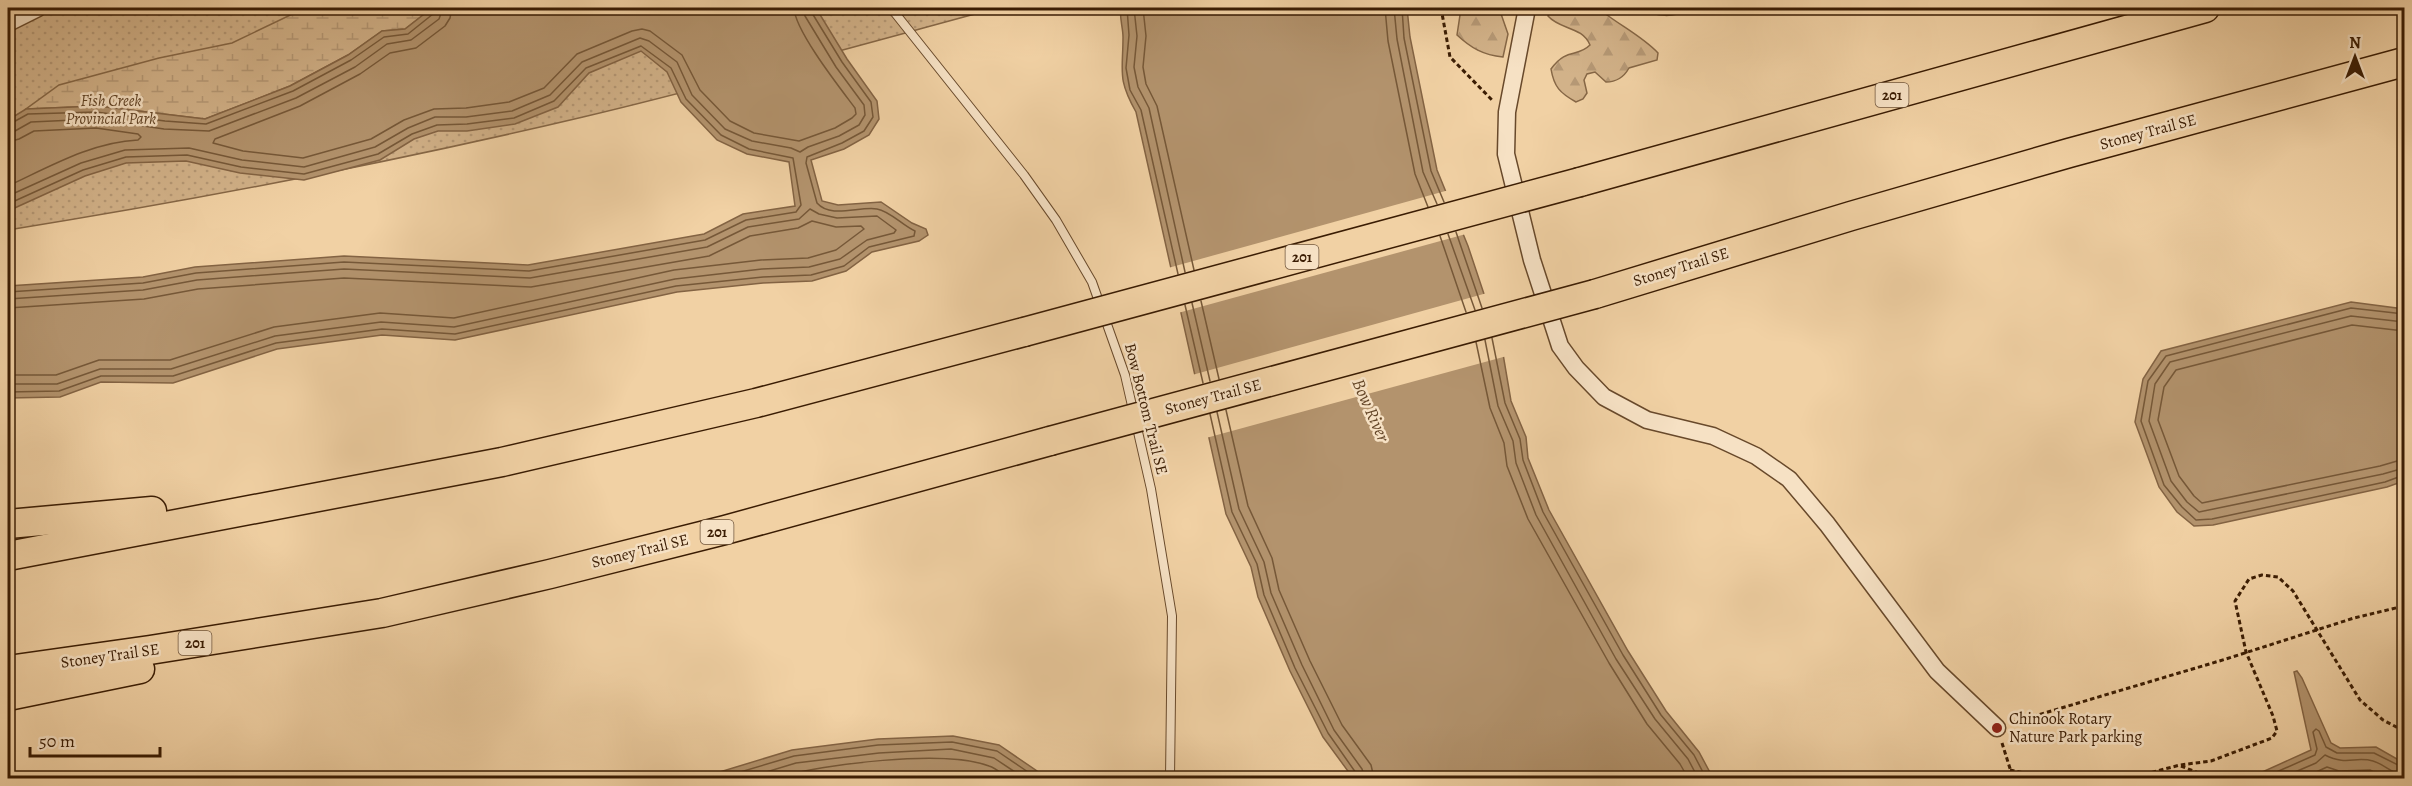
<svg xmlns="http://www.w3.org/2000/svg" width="2412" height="786" font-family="Alegreya,serif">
	<defs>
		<pattern id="green-dots" width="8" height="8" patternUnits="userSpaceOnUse" patternTransform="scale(1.5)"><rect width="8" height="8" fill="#d2b289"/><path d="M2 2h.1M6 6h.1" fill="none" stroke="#b59875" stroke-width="1.8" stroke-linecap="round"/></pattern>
		<pattern id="forest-firs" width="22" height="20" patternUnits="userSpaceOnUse" patternTransform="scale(1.5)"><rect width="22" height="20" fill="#d2b289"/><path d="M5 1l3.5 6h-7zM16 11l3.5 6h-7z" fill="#b59875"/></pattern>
		<pattern id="wetland-marsh" width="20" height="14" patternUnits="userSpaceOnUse" patternTransform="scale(1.5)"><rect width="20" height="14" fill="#d2b289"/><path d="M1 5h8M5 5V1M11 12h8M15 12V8" fill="none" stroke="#b59875"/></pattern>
	</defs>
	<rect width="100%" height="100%" fill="#f1d1a4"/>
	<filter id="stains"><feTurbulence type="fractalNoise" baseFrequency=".00333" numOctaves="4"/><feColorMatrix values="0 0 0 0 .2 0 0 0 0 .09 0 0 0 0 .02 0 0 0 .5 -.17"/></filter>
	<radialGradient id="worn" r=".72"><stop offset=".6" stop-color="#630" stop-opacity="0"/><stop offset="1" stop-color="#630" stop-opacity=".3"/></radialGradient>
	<path fill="url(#green-dots)" stroke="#866746" stroke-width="1.5" d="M8 8H997C860 45 722 84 583 117 393 162 201 199 8 230Z"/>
	<g fill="url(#forest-firs)" stroke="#866746" stroke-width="1.5">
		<path d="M1458 8H1499L1508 34 1503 57C1483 55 1471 48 1457 35L1460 15Z"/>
		<path d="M1550 8H1601L1603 12C1621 26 1643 37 1658 53L1657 60 1629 68C1624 77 1616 82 1606 82L1595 72 1587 74 1584 80 1587 93 1583 99 1576 102C1560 93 1554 87 1551 69 1567 47 1577 58 1590 45 1582 26 1560 30 1548 16Z"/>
		<path d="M1645 8H1685L1686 10C1676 17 1654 18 1645 8Z"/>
	</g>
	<path fill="url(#wetland-marsh)" stroke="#866746" stroke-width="1.5" d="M305 8H432L405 29 382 31 348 55 290 86 205 119 97 106 26 109 59 85 159 58 232 43Z"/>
	<g fill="#b3936d" stroke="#836343" stroke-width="1.5">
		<path d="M432 8H816L847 59 877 101 879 119 869 135 844 149 811 160 822 201 838 205 881 202 912 223 926 229 928 235 919 241 872 252 846 271 812 281 763 283 677 292 455 340 382 335 277 349 173 383 101 382 60 397 8 398V286L143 277 195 267 344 256 528 265 704 234 743 214 795 206 789 162 747 154 717 140 681 102 667 72 641 51 589 73 558 107 515 124 467 131H438L414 139 380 160 304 180 240 173 186 161 126 163 85 176 8 211V120L26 109 97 106 205 119 290 86 348 55 382 31 405 29Z"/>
		<path d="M1121 8H1407L1410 37 1437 170 1468 246 1502 348 1511 401 1526 437 1528 458 1549 510 1628 651 1666 711 1699 752 1713 778H1353L1323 737 1290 671 1258 597 1251 567 1226 514 1136 112C1117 78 1123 72 1123 37 1123 27 1119 17 1121 8Z"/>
		<path d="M2351 302 2404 309V481L2387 487 2213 525 2194 526 2177 512 2159 487 2135 422 2143 379 2161 351Z"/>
		<path d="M2297 671 2302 678 2331 743 2340 748 2376 747 2404 763V778H2249L2311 750 2294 672Z"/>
		<path d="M953 736 999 745 1037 771 1039 778H700L792 750 878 739Z"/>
	</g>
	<g fill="#f1d1a4">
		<path d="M1449 190 1466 234 1178 313 1168 268Z"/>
		<path d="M1487 293 1507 356 1206 438 1192 375Z"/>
	</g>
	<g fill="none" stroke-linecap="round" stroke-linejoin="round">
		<g stroke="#765838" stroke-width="1.5">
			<path d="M452 8 450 18 445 26 416 48 390 53 360 74 300 106 215 139 213 143 243 151 303 158 371 139 404 120 434 109 466 108 509 102 544 88 577 54 632 31 642 29 650 31 682 55 700 90 730 121 754 133 799 141 835 128 852 118 856 114 855 108C840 88 795 31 794 8"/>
			<path d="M1127 8 1129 35 1126 68 1130 90 1141 110 1178 274"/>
			<path d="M1134 8 1137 36 1134 67 1138 87 1149 108 1185 272"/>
			<path d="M1143 8 1146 36 1143 67 1146 84 1157 106 1194 270"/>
			<path d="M1385 8 1388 41 1415 174 1428 207"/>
			<path d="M1394 8 1397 39 1423 172 1437 204"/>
			<path d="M1402 8 1404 38 1431 171 1444 202"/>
			<path d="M8 125 28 114 96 112 165 121 206 124 293 91 351 60 384 37 408 34 433 14 435 8"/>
			<path d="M8 132 15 131 31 122 96 119 164 129 209 131 296 98 355 67 387 44 411 40 439 19 443 8"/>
			<path d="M8 142 19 139 34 131 96 128 138 134 141 137 138 140C92 142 49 167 8 186"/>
			<path d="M8 196 81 163 125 150 189 148 242 160 304 167 375 147 408 128 435 117H466L512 111 550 95 582 62 640 38 649 41 677 62 692 95 725 129 752 141 791 148 800 152 808 147 839 136 859 125 865 115 864 105 836 67 805 16 803 8"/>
			<path d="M8 204 83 170 126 157 187 155 241 167 304 174 378 154 412 134 437 125 467 124 514 118 554 101 586 68 641 46 671 68 686 99 721 135 749 149 793 158 801 205 796 212 746 220 705 240 529 271 344 262 196 273 143 283 8 292"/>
			<path d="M1456 232 1482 308"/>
			<path d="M1448 234 1475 310"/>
			<path d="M1440 236 1466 312"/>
			<path d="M8 299 143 290 197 280 344 269 530 278 707 247 748 227 799 219 810 209 819 214 837 218 877 216 896 230 894 233 867 240 840 259 809 267 762 269 675 279 454 327 381 322 275 336 171 369H100L57 384H8"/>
			<path d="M1201 301 1219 379"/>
			<path d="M1192 303 1210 381"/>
			<path d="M1185 305 1203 383"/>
			<path d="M8 308 144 299 198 289 344 278 531 287 709 256 750 236 798 228 812 221 836 227 861 226 864 229 836 250 808 258 761 260 674 270 454 318 380 313 274 327 170 360H99L56 375H8"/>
			<path d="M2404 314 2351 308 2166 356 2148 381 2141 421 2164 485 2182 507 2196 520 2212 519 2385 482 2404 475"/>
			<path d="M2404 322 2351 316 2170 362 2155 384 2149 421 2171 481 2187 502 2199 512 2383 474 2404 468"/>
			<path d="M2404 331 2352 325 2176 370 2164 387 2158 420 2179 476 2194 496 2202 503 2380 466 2404 459"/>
			<path d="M1492 338 1505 403 1520 439 1523 460 1543 512 1623 655 1661 715 1694 755 1706 778"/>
			<path d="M1485 340 1498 406 1513 441 1516 463 1536 515 1616 659 1655 719 1688 759 1698 778"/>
			<path d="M1476 342 1490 408 1504 443 1507 466 1528 519 1609 663 1647 724 1680 764 1688 778"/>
			<path d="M8 392 59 391 101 376H173L276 343 382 329 455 334 676 286 763 277 811 275 844 266 869 247 914 236 915 231C903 226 890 211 877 209 859 206 831 219 817 203L806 163 807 157 842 143 864 131 873 117 871 102 842 62 812 13 811 8"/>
			<path d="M1226 410 1248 506 1272 558 1279 590 1310 661 1342 725 1371 765 1374 778"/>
			<path d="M1217 412 1239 509 1264 562 1271 593 1302 665 1334 730 1362 769 1365 778"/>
			<path d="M1210 414 1232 512 1257 564 1264 595 1295 668 1328 733 1356 773 1357 778"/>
			<path d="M720 778 794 756 878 745 952 742 997 751 1031 774 1033 778"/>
			<path d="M746 778 796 763 879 753 951 749 994 758 1024 778"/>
			<path d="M776 778C822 764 944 749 989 766 996 768 1002 774 1008 778"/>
			<path d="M2263 778 2315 755 2317 749 2313 732 2316 729 2319 731 2326 747 2337 753H2374L2404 768"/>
			<path d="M2281 778 2316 763 2325 755C2347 766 2355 756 2373 761 2384 764 2392 774 2404 775"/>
			<path d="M2303 778 2327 767 2339 771 2370 770 2386 778"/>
		</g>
		<defs>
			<path id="service" d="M891 8 1024 175 1056 220 1092 282 1125 375 1151 489 1172 616 1170 778"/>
			<g id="minor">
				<path d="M1527 8 1507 112 1506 154 1532 260 1560 346 1576 368 1604 397 1647 420 1713 436 1756 456 1789 479 1827 524 1937 671 1997 728"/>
				<path d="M8 23 38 8"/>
			</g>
			<g id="motorway">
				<path d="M1580 182 2205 8"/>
				<path d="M1595 294 1851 216 2069 153 2404 62"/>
				<path d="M8 524 152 511"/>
				<path d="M8 556 502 462 756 403 1024 332"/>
				<path d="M8 670 150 650 382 613 550 574 725 530 1050 441"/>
				<path d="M8 696 140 669"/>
			</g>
		</defs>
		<use href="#service" stroke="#68492b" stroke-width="10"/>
		<use href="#minor" stroke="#68492b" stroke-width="19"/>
		<use href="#motorway" stroke="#3a1c03" stroke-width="31"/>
		<g stroke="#3a1c03" stroke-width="3" stroke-dasharray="4.5 3" stroke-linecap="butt">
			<path d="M1441 8 1450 57 1493 101"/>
			<path d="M2011 723 2226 659 2354 618 2404 606"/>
			<path d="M2002 743 2013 778"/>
			<path d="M2181 766 2196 772 2203 778"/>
			<path d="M2010 770 2047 778"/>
			<path d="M2130 778 2180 765 2211 761 2272 738 2277 731 2273 716 2246 652 2235 601 2249 579 2262 575 2278 577 2293 591 2360 700 2383 720 2404 731"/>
		</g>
		<use href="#service" stroke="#f6e1c4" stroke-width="8"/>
		<use href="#minor" stroke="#f6e1c4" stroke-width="16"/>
		<use href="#motorway" stroke="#f1d1a4" stroke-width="28"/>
		<defs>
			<g id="motorway-bridge">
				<path d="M1024 332 1580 182"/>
				<path d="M1050 441 1595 294"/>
			</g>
		</defs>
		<use href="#motorway-bridge" stroke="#3a1c03" stroke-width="31" stroke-linecap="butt"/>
		<use href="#motorway-bridge" stroke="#f1d1a4" stroke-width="28"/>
	</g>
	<circle fill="#8f2418" stroke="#f6e1c4" stroke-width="2" cx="1997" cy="728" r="6"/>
	<g text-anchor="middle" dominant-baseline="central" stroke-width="5" stroke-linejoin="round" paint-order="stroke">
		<g fill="#f6e1c4" stroke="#72573d" stroke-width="1.5">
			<rect x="1875.5" y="83" width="33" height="24" rx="4.5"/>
			<rect x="1285.5" y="245" width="33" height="24" rx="4.5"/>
			<rect x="700.5" y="520" width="33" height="24" rx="4.5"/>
			<rect x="178.5" y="631" width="33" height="24" rx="4.5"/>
		</g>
		<g font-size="15" font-weight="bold" fill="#3a1c03">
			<text x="1892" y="95">201</text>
			<text x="1302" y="257">201</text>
			<text x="717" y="532">201</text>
			<text x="195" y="643">201</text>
		</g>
		<g font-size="16" font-style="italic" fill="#604224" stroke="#f6e1c4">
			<text x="111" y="101">Fish Creek<tspan x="111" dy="18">Provincial Park</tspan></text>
		</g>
		<g font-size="16" fill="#3a1c03" stroke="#f6e1c4">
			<text transform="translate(2148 132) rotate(-15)">Stoney Trail SE</text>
			<text transform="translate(1681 267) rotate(-17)">Stoney Trail SE</text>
			<text transform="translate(1213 397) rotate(-15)">Stoney Trail SE</text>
			<text transform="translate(1146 409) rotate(76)">Bow Bottom Trail SE</text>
			<text transform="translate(640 551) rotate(-14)">Stoney Trail SE</text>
			<text transform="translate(110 656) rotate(-8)">Stoney Trail SE</text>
		</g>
		<g font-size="16" fill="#3a1c03" stroke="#f6e1c4" text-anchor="start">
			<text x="2009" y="719">Chinook Rotary<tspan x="2009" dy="18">Nature Park parking</tspan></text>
		</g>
		<g font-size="18" font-style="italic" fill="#644628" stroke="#f6e1c4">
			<text transform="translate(1371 410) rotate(66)">Bow River</text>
		</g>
	</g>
	<rect width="2412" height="786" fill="none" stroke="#f1d1a4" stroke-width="30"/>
	<rect x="9" y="9" width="2394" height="768" fill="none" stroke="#3a1c03" stroke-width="3"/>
	<rect x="15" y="15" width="2382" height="756" fill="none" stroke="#3a1c03" stroke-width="1.5"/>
	<g transform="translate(2355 57)" stroke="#f6e1c4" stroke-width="4.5" paint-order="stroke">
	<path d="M0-4.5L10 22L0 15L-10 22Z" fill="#3a1c03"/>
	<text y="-9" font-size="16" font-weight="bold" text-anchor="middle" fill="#3a1c03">N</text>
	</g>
	<path d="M30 747v9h130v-9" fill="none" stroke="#3a1c03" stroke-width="3"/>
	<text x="39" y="747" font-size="18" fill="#3a1c03" stroke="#f6e1c4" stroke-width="4.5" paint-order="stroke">50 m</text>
	<rect width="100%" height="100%" filter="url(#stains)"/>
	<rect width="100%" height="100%" fill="url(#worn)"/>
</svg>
